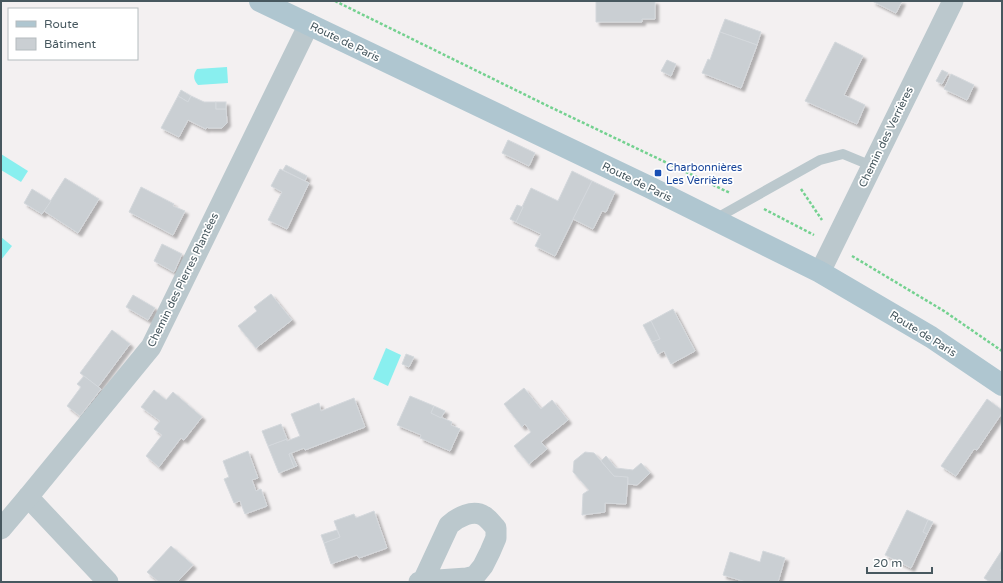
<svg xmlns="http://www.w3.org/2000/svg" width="1003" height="583" font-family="'Varela Round',sans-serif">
	<defs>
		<filter id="shadow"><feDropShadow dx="3.5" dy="3.5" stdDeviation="1" flood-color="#0004"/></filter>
	</defs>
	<rect width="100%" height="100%" fill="#f3f0f1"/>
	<g fill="#89efef">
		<path d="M227 67 228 83 198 85C193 80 193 74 197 69Z"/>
		<path d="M1 154 28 171 21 182 1 170Z"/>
		<path d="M1 237 12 246 1 260Z"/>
		<path d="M386 348 401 355 388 386 373 379Z"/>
	</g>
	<g fill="#cacfd3" stroke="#d4d8dc" filter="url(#shadow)">
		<path d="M596 1H655V19H642V22H596Z"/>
		<path d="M872 1H902L896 13Z"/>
		<path d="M725 19 761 32 757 45 720 32Z"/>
		<path d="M720 32 757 45 741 88 702 73 708 59 710 60Z"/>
		<path d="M835 42 863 56 844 95 865 105 857 124 805 101Z"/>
		<path d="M667 60 676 64 671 76 661 71Z"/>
		<path d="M942 70 948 73 942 84 936 81Z"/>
		<path d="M951 74 974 85 967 100 944 89Z"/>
		<path d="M181 90 191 96 188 102 178 96Z"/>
		<path d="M178 96 188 102 191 96 204 102H216V109H226L227 123 222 128H208L207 127 206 129 188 120 179 137 161 128Z"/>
		<rect x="216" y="102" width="10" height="7"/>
		<path d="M508 140 535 153 529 166 502 153Z"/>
		<path d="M286 165 307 176 305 181 283 170Z"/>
		<path d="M280 169 309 183 287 229 268 220 282 192 271 186Z"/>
		<path d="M572 171 592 181 555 256 535 246 541 234 516 222 523 207H522L531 188 558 201Z"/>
		<path d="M65 178 99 199 78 233 44 211Z"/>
		<path d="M592 181 615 192 606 212 602 211 593 229 573 219Z"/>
		<path d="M141 187 174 204 173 206 185 211 173 235 129 212Z"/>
		<path d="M32 189 51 201 42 214 24 203Z"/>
		<path d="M517 205 523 207 516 222 510 219Z"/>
		<path d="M162 244 182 254 174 272 154 261Z"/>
		<path d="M271 294 292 320 256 348 238 326 257 311 254 307Z"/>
		<path d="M133 295 155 308 148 320 126 307Z"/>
		<path d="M673 309 695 351 671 364 664 351 658 354 652 342 660 339 651 321Z"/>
		<path d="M651 321 660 339 652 342 643 325Z"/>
		<path d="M112 330 130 344 98 387 80 373Z"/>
		<path d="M406 354 414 357 409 367 402 364Z"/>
		<path d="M84 376 101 389 80 416 67 406 81 387 77 384Z"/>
		<path d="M524 388 541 409 552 400 568 420 541 442 547 449 529 464 514 446 531 432 525 424 522 427 504 404Z"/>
		<path d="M154 390 166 400 173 392 202 417 184 440 181 438 159 467 146 456 162 435 154 429 160 421 141 407Z"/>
		<path d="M410 396 434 406 431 413 452 422 451 425 460 429 450 451 420 438 421 435 397 425Z"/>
		<path d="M354 398 365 427 305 450 304 448 289 454 294 467 279 473 268 446 287 439V441L300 436 291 414 319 403 321 411Z"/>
		<path d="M987 399 1002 410V413L977 450 974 449 956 476 941 466Z"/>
		<path d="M434 406 445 411 441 418 431 413Z"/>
		<path d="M281 424 287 439 268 446 262 431Z"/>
		<path d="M248 451 258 478 252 480 256 491 261 489 267 506 245 514 240 501 234 503 224 479 229 477 223 461Z"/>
		<path d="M585 452 594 453 614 476 628 477 626 504 605 503V512L582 515 583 494 589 490 573 472 574 461Z"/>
		<path d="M291 453 297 466 294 467 289 454Z"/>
		<path d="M606 456 616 468 633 470 641 463 650 473 637 485 628 484V477L614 476 601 461Z"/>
		<path d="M907 510 928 520 923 532 927 534 911 568 885 555Z"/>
		<path d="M374 511 387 548 359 558 357 555 331 564 324 543 340 537 334 521 354 514 356 518Z"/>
		<path d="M928 520 933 522 927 534 923 532Z"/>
		<path d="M337 530 340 537 324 543 321 535Z"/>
		<path d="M171 546 193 565 177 582H159L147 572Z"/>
		<path d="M1002 550V568L1000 570 1002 571V582H990L984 578Z"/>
		<path d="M763 551 785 558 778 582H746L723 575 730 552 760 562Z"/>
	</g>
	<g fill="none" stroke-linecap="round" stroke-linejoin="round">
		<g stroke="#74d190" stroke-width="2.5" stroke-dasharray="3 2" stroke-linecap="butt">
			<path d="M335 1 548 106 730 193"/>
			<path d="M801 189 822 220"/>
			<path d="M764 209 814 235"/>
			<path d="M852 256 944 311 1002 351"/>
		</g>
		<path stroke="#bbc8cd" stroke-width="10" d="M715 219 820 160 843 154 872 166"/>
		<g stroke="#bbc8cd" stroke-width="21">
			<path d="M820 272 953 1"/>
			<path d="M28 497 108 582"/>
			<path d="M1 529 28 497 151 347 309 24"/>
			<path d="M419 582 423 581 467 578 475 576 483 566 490 552 496 538V528C492 524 489 519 484 516 473 509 458 517 449 525L423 581"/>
		</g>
		<path stroke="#afc6d0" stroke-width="22" d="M260 1 649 187 820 272 931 337 1002 385"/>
	</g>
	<rect fill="#1a4fb4" stroke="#fff" stroke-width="1.5" x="654" y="169" width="8" height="8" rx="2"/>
	<g text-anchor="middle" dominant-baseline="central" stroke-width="3.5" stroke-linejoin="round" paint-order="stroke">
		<g font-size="11" fill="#47585f" stroke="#fff">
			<text transform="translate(345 42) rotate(26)">Route de Paris</text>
			<text transform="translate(886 137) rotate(-64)">Chemin des Verrières</text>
			<text transform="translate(637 182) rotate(26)">Route de Paris</text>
			<text transform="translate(183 280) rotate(-64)">Chemin des Pierres Plantées</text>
			<text transform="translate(923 334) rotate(32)">Route de Paris</text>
		</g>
		<g font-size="11" fill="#164399" stroke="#fff" text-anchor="start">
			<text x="666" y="167">Charbonnières<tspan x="666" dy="13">Les Verrières</tspan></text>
		</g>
	</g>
	<rect width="1003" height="583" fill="none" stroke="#47585f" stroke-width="4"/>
	<rect x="8" y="8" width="130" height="52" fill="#ffffff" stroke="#b5bcbf"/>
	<rect x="16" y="21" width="20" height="6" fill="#afc6d0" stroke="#b5bcbf"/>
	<text x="44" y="28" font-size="12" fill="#47585f">Route</text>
	<rect x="16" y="38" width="20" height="12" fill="#cacfd3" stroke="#b5bcbf"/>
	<text x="44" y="48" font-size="12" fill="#47585f">Bâtiment</text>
	<path d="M867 567v6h65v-6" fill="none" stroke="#47585f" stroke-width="2"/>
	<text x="873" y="567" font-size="12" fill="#47585f" stroke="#ffffff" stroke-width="3" paint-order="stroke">20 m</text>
</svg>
